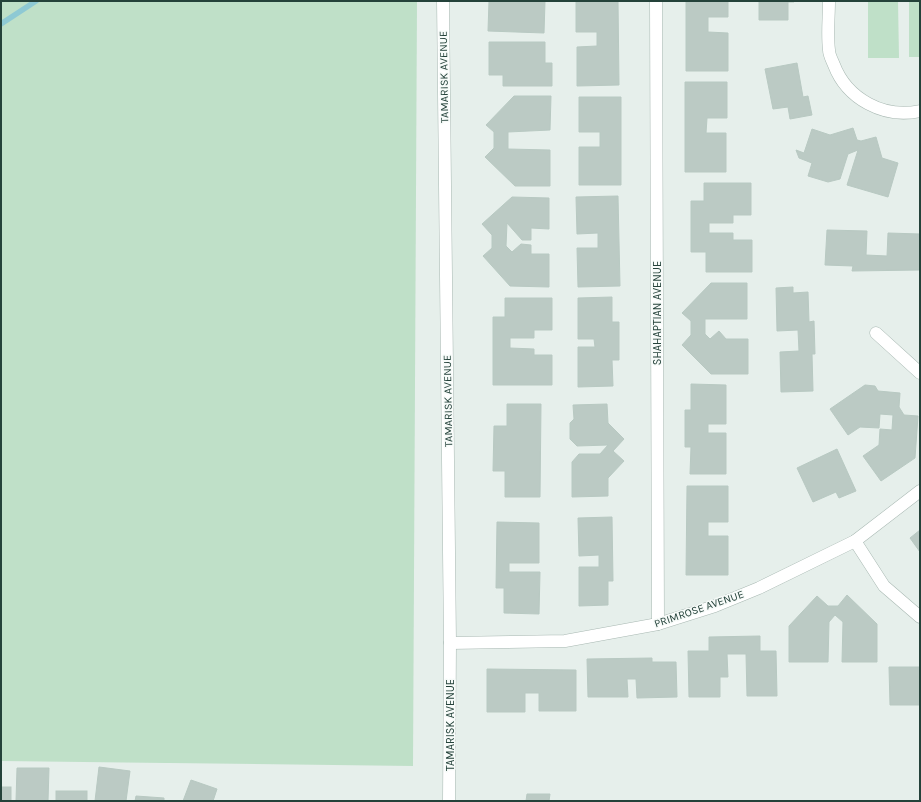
<svg xmlns="http://www.w3.org/2000/svg" width="921" height="802" font-family="Karla,sans-serif">
	<rect width="100%" height="100%" fill="#e6efeb"/>
	<g fill="#bfe0c8">
		<path d="M1 1H417L413 766 1 761Z"/>
		<path d="M868 1H898L899 58H868Z"/>
		<rect x="909" y="1" width="11" height="56"/>
	</g>
	<g fill="none" stroke-linecap="round" stroke-linejoin="round">
		<path stroke="#8ec9d4" stroke-width="5.5" d="M1 24 36 1"/>
	</g>
	<g fill="#bbcac4" stroke="#b8c9c2">
		<path d="M489 1H545L544 33 488 31Z"/>
		<path d="M576 1H618L619 85 577 86V47L597 46V32H576Z"/>
		<path d="M686 1H728V17H708V32L728 33V71H686Z"/>
		<path d="M759 1H794V2H788V20H759Z"/>
		<path d="M489 42H545V63H552V86H503V75H489Z"/>
		<path d="M797 63 803 97 808 96 812 115 790 119 788 107 773 109 765 69Z"/>
		<path d="M685 82H727V118H707L706 133H726V172H685Z"/>
		<path d="M514 96H551L550 130 508 132V149L550 150V186H515L485 157 494 148V132L486 125Z"/>
		<path d="M579 97H621V185H579V147H600V132H579Z"/>
		<path d="M853 128 857 140 861 141 876 137 882 158 898 163 888 197 847 185 858 150 848 154 840 179 828 182 808 176 812 163 799 158 796 150 804 153 812 129 830 135Z"/>
		<path d="M704 183H751V215H733V223H709V233H733V240H752V272H706V252H691V201H704Z"/>
		<path d="M618 196 620 286 578 287 577 248H598V233L577 234 576 197Z"/>
		<path d="M512 197 549 198V229L531 228V240H522L507 223 506 246 512 252 521 244 531 245V254H549V287L510 286 483 256 492 248V235L482 224Z"/>
		<path d="M827 230 867 231 866 255 887 256 888 233 920 234V270L852 271 853 266 825 265Z"/>
		<path d="M711 283H747V319H705V334L710 339 719 331 726 339H748V374H711L682 345 691 335V321L682 313Z"/>
		<path d="M793 287V293L808 292 809 322 814 321 815 354H812L813 391 781 392 780 352 799 351 798 330 777 331 776 288Z"/>
		<path d="M612 297V322H619V360H612L613 386 578 387V347H595L594 339H578V298Z"/>
		<path d="M505 298H552V330H534V338H510V348L534 349V355H552V385H493V317H505Z"/>
		<path d="M691 384 726 385V424H708V433H726V474H690L691 447H685V410H691Z"/>
		<path d="M865 385 875 386 878 391 900 393 899 407 904 415 918 416 915 458 881 481 863 456 879 445 880 429 892 430 893 415 880 414 879 428 860 427 848 435 830 409Z"/>
		<path d="M507 404H541L540 497H505V471H493L494 426H507Z"/>
		<path d="M607 404 608 423 624 439 613 451 624 461 608 478V496L572 497V462L579 454H600L608 445 577 446 570 439V423L574 419 573 405Z"/>
		<path d="M837 449 856 491 839 498 836 492 813 502 797 468Z"/>
		<path d="M687 486H728V522H708V536H728V575H686Z"/>
		<path d="M612 517 613 581H608V605L579 606V567H599V555L579 556 578 518Z"/>
		<path d="M497 522 539 523V563H509V572H540L539 614 504 613V588H496Z"/>
		<path d="M920 530V552L910 538Z"/>
		<path d="M847 595 877 624V662H842L843 622 835 615 829 622 828 662H789V626L817 596 828 606H838Z"/>
		<path d="M760 636V651H776L777 696H747L746 654H727L728 677H720V697H689L688 651H709V637Z"/>
		<path d="M652 658V662H676L677 697 637 698 636 679H627L628 697H588L587 659Z"/>
		<path d="M889 667H920V705H890Z"/>
		<path d="M487 669 576 670V711H539V693H525V712H487Z"/>
		<path d="M99 767 130 771 126 801H95Z"/>
		<path d="M17 768H49L48 801H16Z"/>
		<path d="M191 780 217 789 213 801H183Z"/>
		<rect x="1" y="787" width="10" height="14"/>
		<rect x="56" y="791" width="31" height="10"/>
		<path d="M527 794H550L549 801H526Z"/>
		<path d="M136 796 164 798V801H135Z"/>
	</g>
	<g fill="none" stroke-linecap="round" stroke-linejoin="round">
		<defs>
			<g id="street">
				<path d="M443 1 450 643 449 801"/>
				<path d="M656 1 658 624"/>
				<path d="M829 1C829 17 827 34 829 50 829 55 832 60 834 65 847 99 884 119 920 111"/>
				<path d="M876 333 920 373"/>
				<path d="M855 541 884 586 920 617"/>
				<path d="M450 643 565 641 658 624 715 606 759 588 855 541 920 491"/>
			</g>
		</defs>
		<use href="#street" stroke="#a8b8b2" stroke-width="13"/>
		<use href="#street" stroke="#fff" stroke-width="12"/>
	</g>
	<g text-anchor="middle" dominant-baseline="central" stroke-width="3" stroke-linejoin="round" paint-order="stroke">
		<g font-size="11" fill="#24423a" stroke="#f7fbf9">
			<text transform="translate(444 77) rotate(-91)">TAMARISK AVENUE</text>
			<text transform="translate(657 313) rotate(-90)">SHAHAPTIAN AVENUE</text>
			<text transform="translate(448 401) rotate(-91)">TAMARISK AVENUE</text>
			<text transform="translate(699 609) rotate(-19)">PRIMROSE AVENUE</text>
			<text transform="translate(450 725) rotate(-90)">TAMARISK AVENUE</text>
		</g>
	</g>
	<rect width="921" height="802" fill="none" stroke="#24423a" stroke-width="4"/>
</svg>
